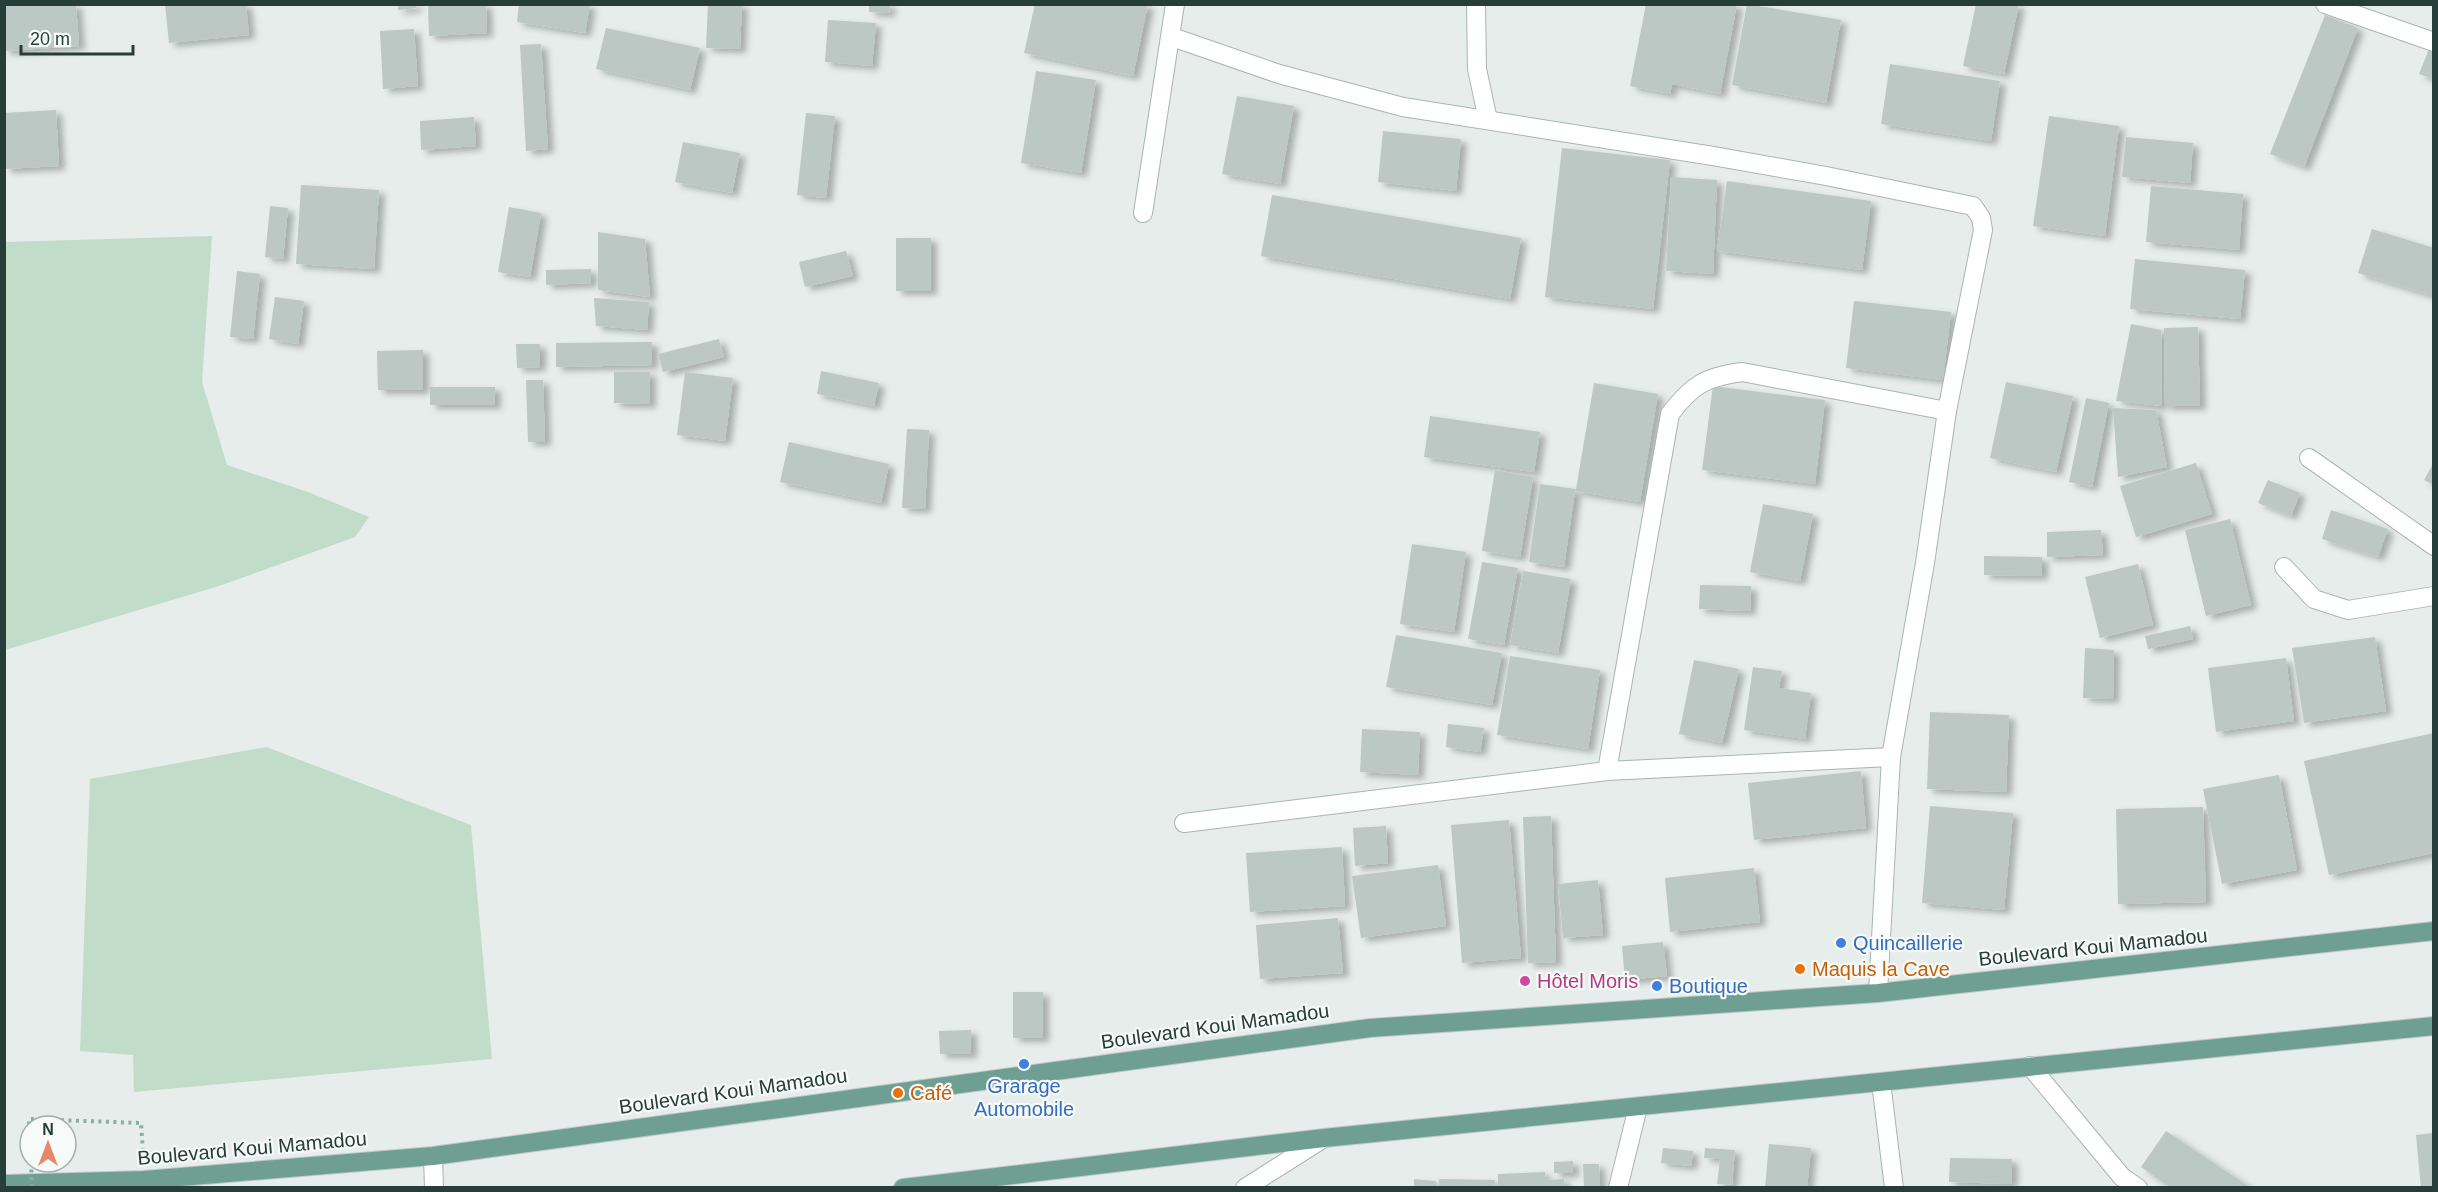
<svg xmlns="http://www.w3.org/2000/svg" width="2438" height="1192" font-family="Arial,sans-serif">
	<defs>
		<filter id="shadow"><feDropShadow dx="6" dy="4" stdDeviation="3" flood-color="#0004"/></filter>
	</defs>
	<rect width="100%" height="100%" fill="#e6edea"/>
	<g fill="#c1dcc8">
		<path d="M212 236 202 382 227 465 308 492 369 517 355 537 219 586 5 650V242Z"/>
		<path d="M266 747 471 825 492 1059 134 1092 133 1055 80 1051 90 779Z"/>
	</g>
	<g fill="#bbc8c3" filter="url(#shadow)">
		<path d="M4 4H76L79 46 4 51Z"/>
		<path d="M165 4H246L249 35 169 43Z"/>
		<path d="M398 4H416V8L398 10Z"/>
		<path d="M428 4H486L487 33 429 36Z"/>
		<path d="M519 4H590L585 33 517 22Z"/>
		<path d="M708 4H742L740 49 706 48Z"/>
		<path d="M869 4H890L889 13 869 12Z"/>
		<path d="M1035 4H1148L1133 76 1024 53Z"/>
		<path d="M1646 4H1737L1720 94 1672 84 1670 94 1630 86Z"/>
		<path d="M1747 4 1841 20 1826 103 1732 85Z"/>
		<path d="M1976 4H2019L2004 74 1963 66Z"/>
		<path d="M2325 15 2358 28 2304 167 2270 154Z"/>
		<path d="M828 20 876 23 872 66 825 62Z"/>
		<path d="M606 28 700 48 690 90 596 69Z"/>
		<path d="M414 29 418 86 383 89 380 31Z"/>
		<path d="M541 44 548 149 526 151 520 45Z"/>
		<path d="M2429 49 2434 51V79L2419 74Z"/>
		<path d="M1890 64 2000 81 1991 141 1881 124Z"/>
		<path d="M1036 71 1096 80 1081 173 1021 163Z"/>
		<path d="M1237 96 1294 106 1280 184 1222 174Z"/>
		<path d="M56 110 59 166 5 169 4 113Z"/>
		<path d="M806 113 835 116 826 198 797 195Z"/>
		<path d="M2049 116 2119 126 2105 236 2033 226Z"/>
		<path d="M474 117 476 146 421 150 420 121Z"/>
		<path d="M1383 131 1461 139 1456 191 1378 182Z"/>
		<path d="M2126 137 2193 143 2190 183 2122 177Z"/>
		<path d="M683 142 740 153 732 193 675 182Z"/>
		<path d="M1562 148 1670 160 1653 309 1545 297Z"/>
		<path d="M1671 177 1717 180 1713 274 1666 271Z"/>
		<path d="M1727 181 1871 201 1862 270 1717 251Z"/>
		<path d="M301 185 379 190 374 269 296 264Z"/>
		<path d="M2151 186 2243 194 2239 250 2146 242Z"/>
		<path d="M1272 195 1521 238 1510 299 1261 256Z"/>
		<path d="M270 206 288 208 283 259 265 257Z"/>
		<path d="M509 207 541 213 530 277 498 272Z"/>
		<path d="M2372 229 2434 248V296L2358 273Z"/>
		<path d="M598 232 645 239 650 297 598 290Z"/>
		<rect x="896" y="238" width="35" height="53"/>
		<path d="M846 251 853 276 805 287 799 262Z"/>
		<path d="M2135 259 2245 270 2240 319 2130 309Z"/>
		<path d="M591 269V283L546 285V270Z"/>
		<path d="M237 271 260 274 253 339 230 337Z"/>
		<path d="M275 297 304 301 298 344 269 339Z"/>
		<path d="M594 298 649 302 647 330 596 326Z"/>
		<path d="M1854 301 1951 312 1943 380 1846 368Z"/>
		<path d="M2131 324 2161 330 2162 406 2116 401Z"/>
		<path d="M2198 327 2200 406H2165L2164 328Z"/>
		<path d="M719 339 724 357 663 372 658 354Z"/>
		<path d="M652 342V365L556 367V343Z"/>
		<path d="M516 344H540V367L517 368Z"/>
		<path d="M423 350V390H378L377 351Z"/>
		<path d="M821 371 879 383 874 406 817 394Z"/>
		<path d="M614 372H650V404L614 403Z"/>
		<path d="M685 372 733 378 725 441 677 435Z"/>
		<path d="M526 380H543L545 442H528Z"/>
		<path d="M2006 382 2073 396 2056 472 1990 458Z"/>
		<path d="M1594 383 1658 394 1640 502 1575 491 1564 567 1529 562 1540 484 1576 489Z"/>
		<path d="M1713 386 1825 400 1815 484 1702 470Z"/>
		<rect x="430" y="387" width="65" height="18"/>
		<path d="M2086 398 2109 403 2092 487 2069 482Z"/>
		<path d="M2113 408 2156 410 2167 467 2118 477Z"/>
		<path d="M1430 416 1540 432 1534 472 1424 457Z"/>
		<path d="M907 429 929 430 925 509 902 508Z"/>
		<path d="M789 442 889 464 881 503 780 482Z"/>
		<path d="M2434 462V485L2424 480Z"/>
		<path d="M2196 463 2212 514 2136 537 2120 486Z"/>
		<path d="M1495 470 1533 477 1520 557 1482 551Z"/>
		<path d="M2268 480 2300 493 2291 516 2258 503Z"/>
		<path d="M1763 504 1813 514 1800 581 1750 572Z"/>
		<path d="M2331 510 2388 529 2378 557 2322 539Z"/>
		<path d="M2230 519 2251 605 2206 616 2185 530Z"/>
		<path d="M2101 530 2103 555 2047 557V532Z"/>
		<path d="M1412 544 1466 552 1454 632 1400 624Z"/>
		<path d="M1984 556 2042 557V576L1984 575Z"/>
		<path d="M1482 562 1518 568 1504 645 1468 639Z"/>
		<path d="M2138 564 2153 625 2100 638 2085 577Z"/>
		<path d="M1523 571 1571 579 1558 653 1510 645Z"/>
		<path d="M1700 585 1751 586 1750 611 1699 609Z"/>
		<path d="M2190 626 2193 639 2148 649 2145 636Z"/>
		<path d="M1396 635 1502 653 1492 705 1386 687Z"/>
		<path d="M2375 637 2386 711 2304 723 2292 648Z"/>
		<path d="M2085 648 2114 650 2113 699 2083 698Z"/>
		<path d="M1510 656 1600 670 1588 749 1497 735Z"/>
		<path d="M2286 658 2294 721 2216 732 2208 668Z"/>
		<path d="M1694 660 1739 669 1722 743 1679 734Z"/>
		<path d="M1753 667 1782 671 1779 688 1811 693 1805 739 1744 730Z"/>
		<path d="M1930 712 2009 715 2006 792 1927 789Z"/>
		<path d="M1448 724 1484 728 1480 752 1446 747Z"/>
		<path d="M1362 729 1420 732 1418 775 1360 772Z"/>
		<path d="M2434 733V853L2329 875 2304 761Z"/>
		<path d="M1861 771 1866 828 1754 840 1748 783Z"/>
		<path d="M2279 775 2297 870 2222 884 2203 789Z"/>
		<path d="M1930 806 2013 813 2004 910 1922 903Z"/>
		<path d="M2203 807 2206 902 2118 904 2116 809Z"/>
		<path d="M1551 816 1556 962 1528 963 1523 817Z"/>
		<path d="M1509 820 1521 958 1462 963 1451 825Z"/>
		<path d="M1386 826 1388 863 1355 866 1353 828Z"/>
		<path d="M1342 847 1345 906 1250 912 1246 853Z"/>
		<path d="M1438 865 1446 926 1361 938 1352 876Z"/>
		<path d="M1754 868 1760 922 1670 932 1665 878Z"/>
		<path d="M1598 880 1603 935 1563 938 1558 884Z"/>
		<path d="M1338 918 1343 973 1260 979 1256 925Z"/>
		<path d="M1663 942 1667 976 1625 980 1622 946Z"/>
		<rect x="1013" y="992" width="30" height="46"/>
		<path d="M971 1030V1054H940L939 1031Z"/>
		<path d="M2166 1131 2251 1188H2171L2141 1167Z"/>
		<path d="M2434 1133V1188H2421L2416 1135Z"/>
		<path d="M1769 1144 1811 1148 1807 1188H1765Z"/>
		<path d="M1663 1148 1693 1151 1691 1166 1661 1163Z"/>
		<path d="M1705 1148 1735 1150 1732 1185 1717 1184 1720 1159 1704 1158Z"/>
		<path d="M1950 1158 2012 1159V1184L1949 1182Z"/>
		<path d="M1573 1161V1173H1554V1162Z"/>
		<path d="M1583 1164H1599L1600 1188H1584Z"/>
		<path d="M1545 1172V1180L1564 1179 1565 1188H1498V1174Z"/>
		<path d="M1414 1179 1436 1181V1188H1414Z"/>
		<path d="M1439 1179 1495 1180 1494 1188H1439Z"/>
	</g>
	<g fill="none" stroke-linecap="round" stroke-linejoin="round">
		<defs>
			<g id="street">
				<path d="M1476 4 1477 69 1488 120"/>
				<path d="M2325 4 2434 42"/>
				<path d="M1172 37 1279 74 1403 107 1713 156 1826 176 1973 206 1981 218 1983 230 1947 411 1925 563 1891 757 1878 993"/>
				<path d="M1143 213 1175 4"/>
				<path d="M2309 458 2434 546"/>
				<path d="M2284 567 2314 599 2348 610 2434 596"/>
				<path d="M1607 771 1670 414C1692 385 1705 377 1742 372L1947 411"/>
				<path d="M1184 823 1607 771 1891 757"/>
				<path d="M2030 1066 2122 1177 2138 1188"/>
				<path d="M1881 1082 1894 1188"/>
				<path d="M433 1156 434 1188"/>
				<path d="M1245 1188 1324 1138"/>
				<path d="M1618 1188 1638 1107"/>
			</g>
			<g id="primary">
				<path d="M4 1184 144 1180 433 1156 1370 1028 1878 993 2434 931"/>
				<path d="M903 1188 1324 1138 2434 1026"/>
			</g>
		</defs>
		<use href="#street" stroke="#a9b5b1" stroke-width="20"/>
		<use href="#primary" stroke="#c2c9c7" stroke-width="20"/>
		<path stroke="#89aea2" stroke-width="4" stroke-dasharray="3 4.5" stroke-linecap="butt" d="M30 1147 29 1119 141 1123 143 1152"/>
		<use href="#street" stroke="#fff" stroke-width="18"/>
		<use href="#primary" stroke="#6e9f92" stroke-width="18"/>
		<path stroke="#89aea2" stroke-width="4" stroke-dasharray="3 4.5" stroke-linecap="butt" d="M31 1162 32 1188"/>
	</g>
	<g fill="#3f7fe0" stroke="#f6faf8" stroke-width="2">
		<circle cx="1841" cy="943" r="6"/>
		<circle cx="1657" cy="986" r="6"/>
		<circle cx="1024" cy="1064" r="6"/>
	</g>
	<g fill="#e8710a" stroke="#f6faf8" stroke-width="2">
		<circle cx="1800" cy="969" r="6"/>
		<circle cx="898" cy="1093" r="6"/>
	</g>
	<circle fill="#d1479c" stroke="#f6faf8" stroke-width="2" cx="1525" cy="981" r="6"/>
	<g text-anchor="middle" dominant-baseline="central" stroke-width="4.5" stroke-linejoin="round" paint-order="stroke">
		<g font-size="20" fill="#366cbe" stroke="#f6faf8" text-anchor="start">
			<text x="1853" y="943">Quincaillerie</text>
			<text x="1669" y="986">Boutique</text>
			<text x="1024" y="1086" text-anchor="middle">Grarage<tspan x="1024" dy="23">Automobile</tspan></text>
		</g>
		<g font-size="20" fill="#263e37" stroke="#f6faf8">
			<text transform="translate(2093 947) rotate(-6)">Boulevard Koui Mamadou</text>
			<text transform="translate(1215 1026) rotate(-8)">Boulevard Koui Mamadou</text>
			<text transform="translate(733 1091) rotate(-8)">Boulevard Koui Mamadou</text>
			<text transform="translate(252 1148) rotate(-5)">Boulevard Koui Mamadou</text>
		</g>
		<g font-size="20" fill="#c56008" stroke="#f6faf8" text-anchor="start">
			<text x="1812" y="969">Maquis la Cave</text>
			<text x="910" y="1093">Café</text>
		</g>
		<g font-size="20" fill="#b23c85" stroke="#f6faf8" text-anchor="start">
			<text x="1537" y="981">Hôtel Moris</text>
		</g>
	</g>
	<rect width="2438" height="1192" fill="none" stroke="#263e37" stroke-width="12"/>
	<g transform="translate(48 1144)"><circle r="28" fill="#f6faf8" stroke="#a3afab" stroke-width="1.5"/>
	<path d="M0-4.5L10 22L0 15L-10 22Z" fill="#e6886b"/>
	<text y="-9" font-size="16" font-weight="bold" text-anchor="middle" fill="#263e37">N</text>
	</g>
	<path d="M21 45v9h112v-9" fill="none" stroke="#263e37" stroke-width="3"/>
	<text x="30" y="45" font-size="18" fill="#263e37" stroke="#f6faf8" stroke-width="4.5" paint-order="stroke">20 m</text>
</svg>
